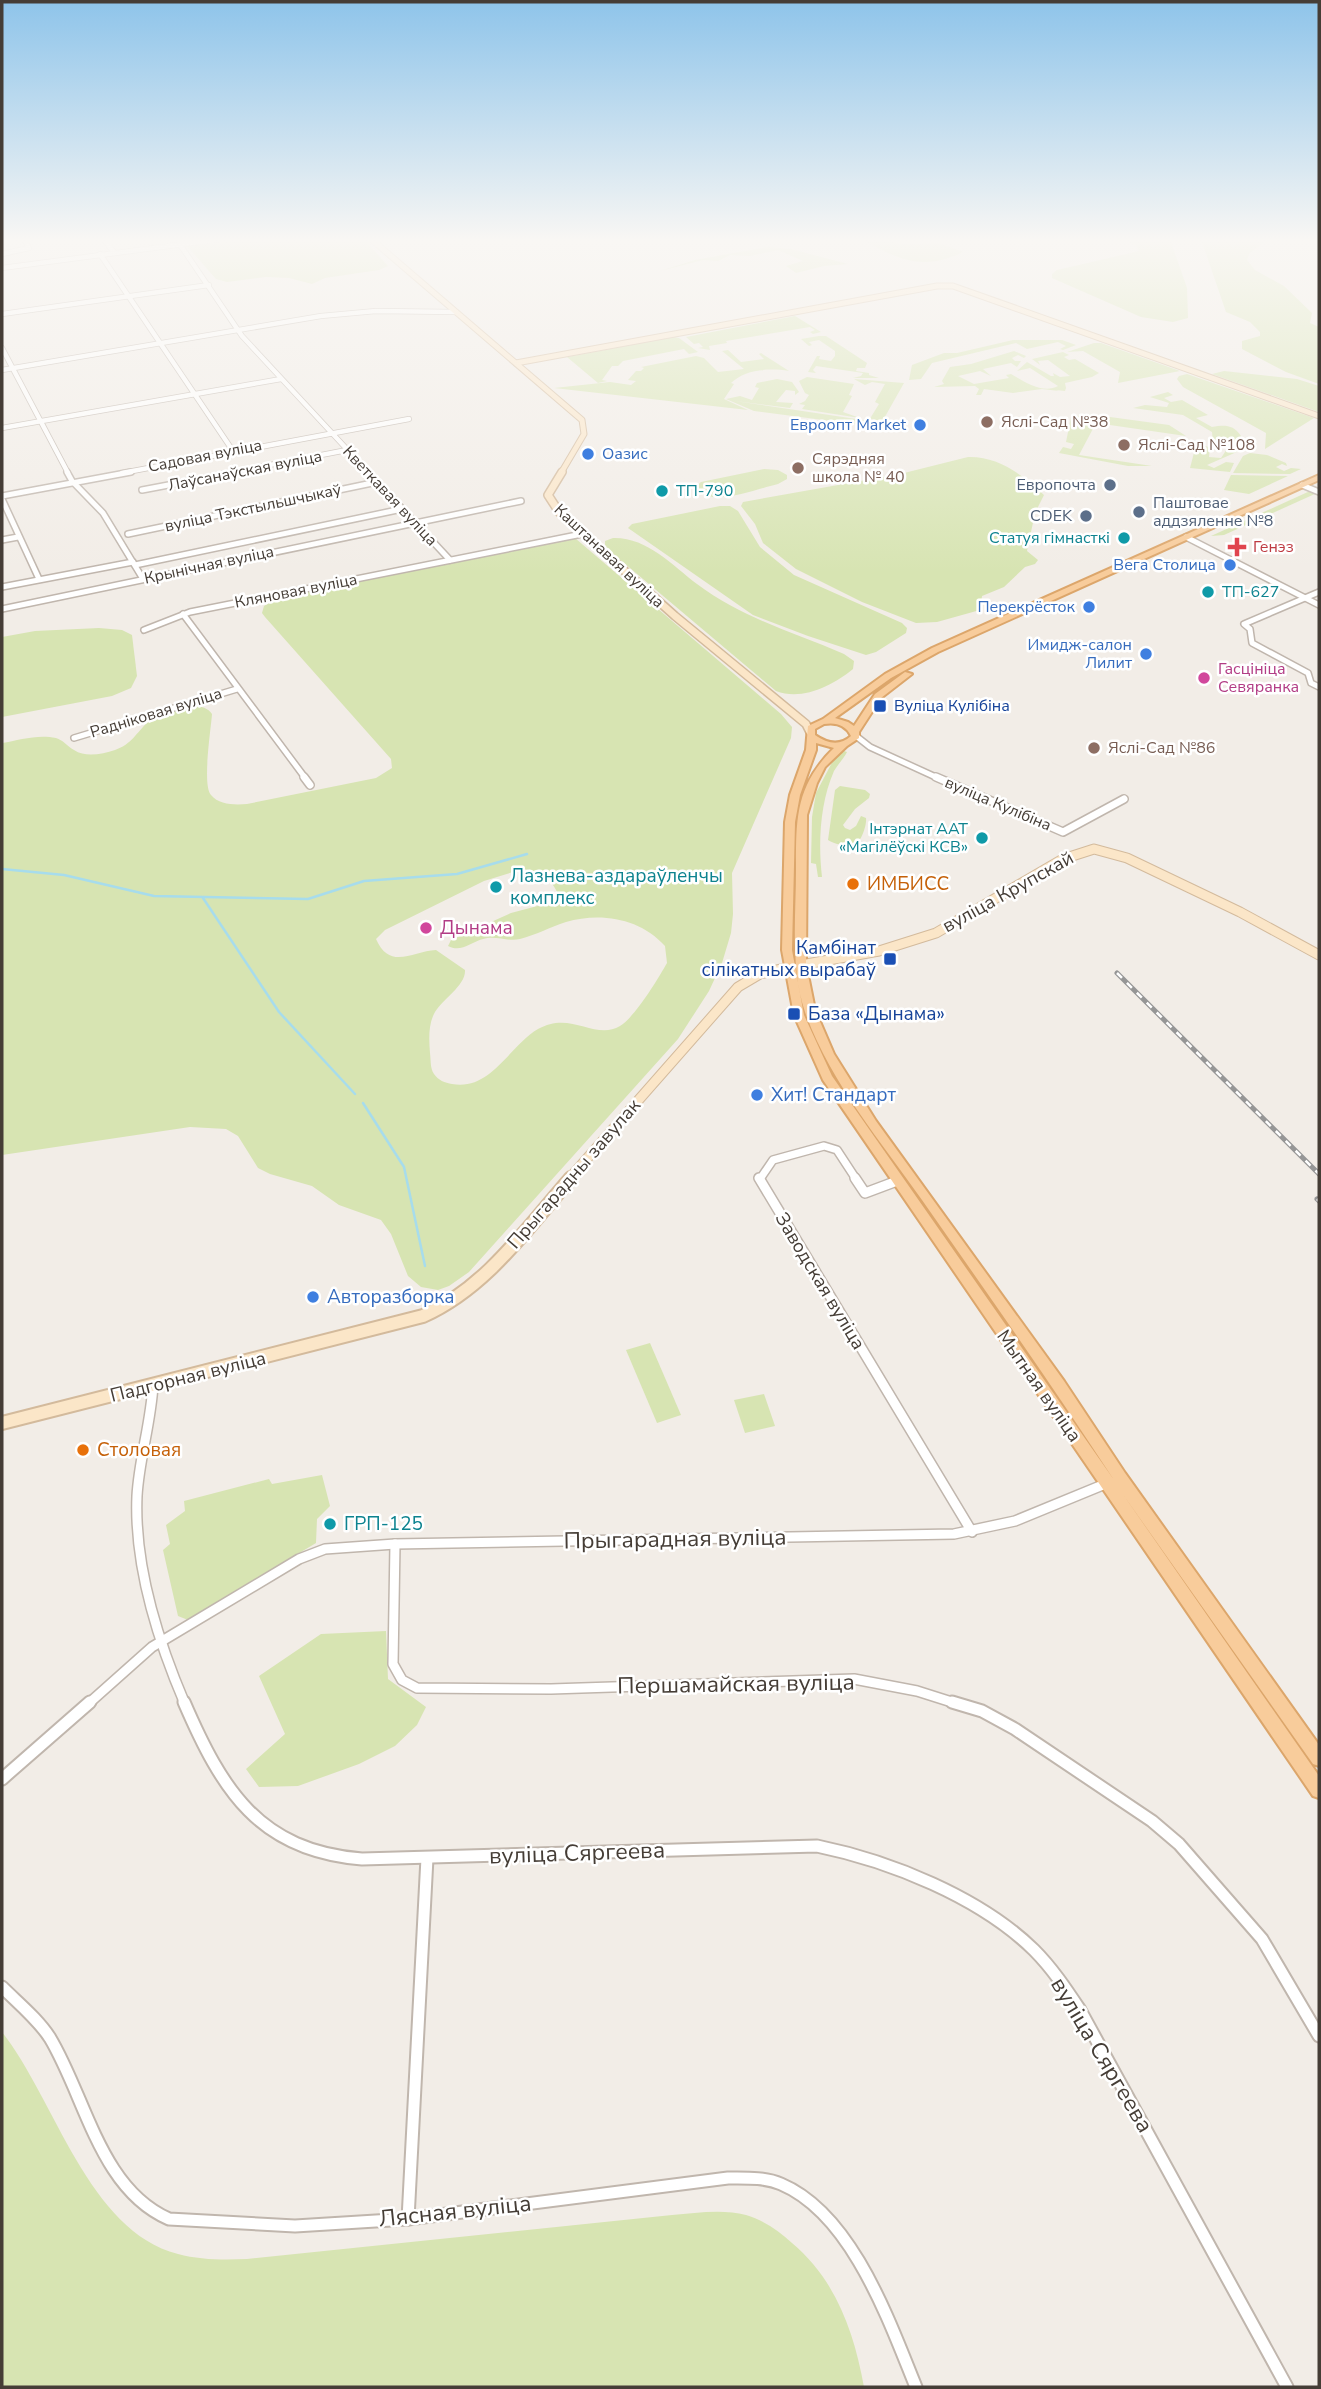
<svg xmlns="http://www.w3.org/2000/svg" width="1321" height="2389" font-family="'Nunito Sans',sans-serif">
	<rect width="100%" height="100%" fill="#f2ede7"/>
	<g fill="#d7e4b2" fill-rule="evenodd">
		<path d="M264 239H364L388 266 379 270 325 278 312 284 289 278 266 277 227 282 216 279 187 246Z"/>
		<path d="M862 239H884L900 244 940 243 963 252C923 272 896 259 862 239Z"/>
		<path d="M1123 239H1170L1187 288 1188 318 1173 322 1141 317 1052 278V274L1057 270 1139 251 1136 245Z"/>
		<path d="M1201 239H1268L1249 254 1247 260 1255 270 1284 286 1312 313 1310 323 1319 327V384L1286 372 1242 349V341L1260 336V332L1250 322 1226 312Z"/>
		<path d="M767 247 791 249 848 264 824 266 796 273 786 266 803 261 778 250 750 256 730 255 718 261 703 260 660 271 695 260Z"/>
		<path d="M795 316 821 332 813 334 810 332 815 330 810 327 726 341 727 343 709 346 710 350 698 348 703 347 699 343 694 344 686 337Z"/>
		<path d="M819 336H826L867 363 865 368H857L856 371 869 373V375L879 378H853L861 376 863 373 816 366 813 370 816 373 808 372 817 356H820L819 359 831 361 835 356V351L819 340 809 342 812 345 809 346 801 339Z"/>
		<path d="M674 337 679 338 698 352 689 354 684 349 623 361 618 366H612L602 380 607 381 598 383 567 357Z"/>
		<path d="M1013 340H1062L1076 345 1063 350 1060 349 1066 346 1058 342 1027 349 1016 343 932 363 921 379 909 380 912 365 944 353H957Z"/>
		<path d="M1094 343H1101L1180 371 1118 383 1120 372 1083 351 1067 352Z"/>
		<path d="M728 350 741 362 764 359 759 354 761 353 789 371C769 368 745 369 731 383L734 384 724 399 748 410 554 388 610 382 631 385 636 381 628 380 636 371H641L644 368 641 367 696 356 704 358 718 372 744 369 722 351Z"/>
		<path d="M1014 351 1026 356 1024 358 1018 355 1012 358 1015 361H1021L1017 367 1011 363 983 369 991 376 980 371 958 376 974 384 1009 378 1006 375 1011 374C1025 382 1043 394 1058 386L1030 368 1017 371 1027 362 1051 376H1054L1053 373 1060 377 1070 376 1048 360 1038 361 1040 365 1032 359 1063 352 1069 355 1064 357 1069 360 1075 359 1099 373 1092 377 1065 383 1066 388 1065 391 1056 390 1059 391 1042 389 1013 393 984 389 981 395H976L979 389 975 386 934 387 944 384 942 381 950 367 971 364Z"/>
		<path d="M1224 371 1297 379 1319 386V412L1212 374Z"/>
		<path d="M1187 374 1314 418 1265 449 1266 433 1183 387 1177 379 1179 376Z"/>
		<path d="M807 377 854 384 849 395 852 396 843 412 860 418 802 409 805 405 799 404 805 401 809 395 805 393 799 381Z"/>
		<path d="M777 379 792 382 799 392 795 395V391L786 390 776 402 793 403 790 408 735 401 863 420 877 427 754 411 726 399 740 396 752 400 759 388 755 387 757 383Z"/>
		<path d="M854 379 904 383 882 422 865 417H871L879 404 875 402 885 384 872 382 865 385Z"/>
		<path d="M1168 392 1173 395 1164 398 1171 402 1182 400 1208 415 1196 418 1212 427C1224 425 1233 424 1241 436L1236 447 1213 443 1212 432 1183 415 1133 408 1145 405 1167 407 1169 403 1150 397Z"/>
		<path d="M1088 414 1169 425 1186 436 1096 423 1079 455 1152 466H1128L1059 453 1063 447 1071 449 1074 444 1066 442 1071 417Z"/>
		<path d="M1196 445 1210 447 1209 457 1221 458 1227 449 1239 451 1207 465 1214 468 1226 462 1234 463 1230 472 1190 468Z"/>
		<path d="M1250 453 1267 455 1286 463 1287 466 1282 464 1276 467 1284 471 1291 468 1301 469 1290 474 1233 473 1243 456Z"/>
		<path d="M968 457C998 456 1023 475 1044 495L1035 513 1027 551 1038 560 1035 564 1025 567 1004 587 982 596 980 610 937 622 916 623 862 602 796 569 763 543 755 524 741 506 743 502 900 474Z"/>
		<path d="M764 469 778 470 787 475V479L778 484C756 489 714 507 695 490L696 486 701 482Z"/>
		<path d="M1231 475 1288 476 1249 494 1224 490Z"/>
		<path d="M1310 491 1317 493 1224 535 1211 536Z"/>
		<path d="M720 506H730L738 511 760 547 794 575 902 623 907 628 906 633 876 652 866 655 808 636 753 615 628 528 632 524Z"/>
		<path d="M575 538 781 714 792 727 791 738 732 873 733 914 731 933 722 963 709 991 678 1039 469 1272 449 1286 438 1290 421 1287 408 1276 391 1234 381 1220 339 1205 312 1186 270 1174 258 1168 238 1136 226 1129 190 1127 2 1155V743C19 740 38 734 56 738 63 740 67 746 74 750 86 758 102 754 115 750 132 744 136 733 148 722 160 711 201 697 212 714 211 729 202 785 211 795 219 805 235 805 247 804L376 778 392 768 391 759 265 617 262 613 264 606 277 598ZM523 869C541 871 555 881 560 900L511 913 451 940 448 946C461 953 471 942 483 939 496 935 508 942 520 939 536 935 550 927 566 922 600 912 640 918 665 946L667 963C658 979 635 1017 620 1026 595 1041 571 1010 538 1029 509 1046 491 1091 452 1084 445 1083 438 1080 434 1074 430 1068 431 1061 430 1053 429 1040 428 1024 435 1012 443 999 466 985 465 970L436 950C413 951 390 971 376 939L385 930 484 881Z"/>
		<path d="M613 538C647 537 672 565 697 584 742 618 793 632 844 654L854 661 853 669C832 686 802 701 776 691L605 547V541Z"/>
		<path d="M99 628 122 630 132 635 137 676 131 688 112 696 2 717V637L35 631Z"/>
		<path d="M844 751 847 752C844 758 838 764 834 771 820 803 818 842 822 877H818L816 864 811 863 812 817 816 793 836 755Z"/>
		<path d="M840 786 865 790 870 794 869 798 855 809 843 825 845 828 850 830 856 826 861 816 866 818C867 824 862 840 856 844 851 848 833 844 828 840L835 790Z"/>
		<path d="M650 1343 681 1415 657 1423 626 1350Z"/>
		<path d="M764 1394 775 1426 745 1433 734 1400Z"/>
		<path d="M322 1475 330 1506 317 1519 316 1543 188 1620 178 1616 163 1550 170 1544 166 1525 185 1511 184 1501 269 1479 272 1484Z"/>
		<path d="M386 1631 388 1679 426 1707 417 1725 395 1746 359 1764 298 1786 259 1787 246 1769 285 1734 259 1676 321 1634Z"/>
		<path d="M2 2032C55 2099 88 2231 178 2254 200 2260 224 2260 247 2259L672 2215C696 2213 723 2209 746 2215 763 2220 779 2231 792 2243 836 2280 854 2332 864 2387H2Z"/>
	</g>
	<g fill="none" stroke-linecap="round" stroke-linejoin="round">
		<g stroke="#a7dcec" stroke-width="2.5">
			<path d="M2 869 64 875 154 896 308 899 364 881 457 874 527 854"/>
			<path d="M203 898 279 1012 355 1094"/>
			<path d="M363 1103 404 1167 425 1266"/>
		</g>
		<defs>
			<g id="street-far4">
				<path d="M103 239 114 252"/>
				<path d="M179 243 242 336 369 473"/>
				<path d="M2 254 29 248 24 239"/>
				<path d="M100 254 233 451"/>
				<path d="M2 268 222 239"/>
				<path d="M2 314 209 285"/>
				<path d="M2 348 68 473"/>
				<path d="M2 370 321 316 376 311 456 312"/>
				<path d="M2 428 281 379"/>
				<path d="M122 473 409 419"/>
				<path d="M228 473 347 450"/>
			</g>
			<g id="street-far3">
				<path d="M67 472 72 481 103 513 143 579"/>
				<path d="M368 472 450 560"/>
				<path d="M1302 485 1319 492"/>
				<path d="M142 490 237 472"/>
				<path d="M2 496 131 472"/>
				<path d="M2 499 39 579"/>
				<path d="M128 534 377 482"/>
				<path d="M1186 537 1319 605"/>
				<path d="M2 540 18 537"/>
				<path d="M135 565 402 509"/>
				<path d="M2 587 133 562"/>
				<path d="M1319 592 1244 624 1250 629 1252 643 1308 673 1311 683 1319 687"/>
				<path d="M2 609 521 501"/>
				<path d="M183 614 306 779"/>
				<path d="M144 630 190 612 582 534"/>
				<path d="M856 736 870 747 940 779"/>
				<path d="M74 738 237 689"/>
			</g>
			<g id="street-far2">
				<path d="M304 777 310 785"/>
				<path d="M936 777 1063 832 1124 799"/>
				<path d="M760 1179 773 1160 824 1146 837 1150 856 1179"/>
			</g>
			<g id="street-far1">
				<path d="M759 1178 972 1532"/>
				<path d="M855 1178 865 1193 897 1181"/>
				<path d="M153 1385C151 1423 139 1459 137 1496 134 1565 158 1641 185 1704"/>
				<path d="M395 1544 393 1664 402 1680 417 1688 551 1689 854 1679 917 1691 958 1704"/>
				<path d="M88 1704 152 1647 299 1559 325 1549 395 1544 954 1534 1015 1521 1110 1482"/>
			</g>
			<g id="street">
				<path d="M184 1702C222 1790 259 1851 362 1859L817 1846C890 1861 980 1897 1034 1950 1052 1968 1066 1989 1080 2010L1287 2387"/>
				<path d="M952 1702 982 1711 1015 1729 1152 1821 1179 1844 1262 1939 1319 2036"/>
				<path d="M2 1779 90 1702"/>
				<path d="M2 1987C18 2003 38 2019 50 2038 86 2098 100 2189 169 2219L295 2226 408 2219 728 2178C745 2178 765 2177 781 2184 852 2214 889 2321 916 2387"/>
				<path d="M408 2219 427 1858"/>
			</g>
			<g id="secondary-far3">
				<path d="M371 239 582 420 584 434 561 473"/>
				<path d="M516 363 937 286H953L1319 416"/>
			</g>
			<path id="secondary-far2" d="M562 472 548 495 559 512 675 616 806 724 810 732"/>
			<g id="secondary-far1">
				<path d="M801 965 879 951 936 933 1063 859 1094 849 1127 858 1240 912 1319 955"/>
				<path d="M569 1179 738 987 760 974 789 967"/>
			</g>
			<path id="secondary" d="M2 1423 423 1316C486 1288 527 1228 571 1178"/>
			<path id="primary" d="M1319 475V480L938 652 891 678 835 718 848 722 854 726 875 694 905 672 912 674 881 698 859 732V738L847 746 825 767 817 783 807 815 806 965 815 1010 834 1054 876 1121 1064 1381 1125 1473 1319 1745V1766L1313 1764 1122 1493 1319 1776V1798L1313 1796 823 1080 794 1015 782 950 785 822 790 795 806 750 808 726 823 719 885 674 932 648ZM824 724C836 722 846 725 851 736 840 746 828 744 815 735V729ZM816 743 834 748C795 786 796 819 796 870 796 916 790 967 805 1012 830 1082 880 1140 922 1200 987 1293 1052 1385 1114 1480L832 1076 804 1015 792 950 795 822 800 795 816 750Z"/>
		</defs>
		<use href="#street-far4" stroke="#c0b6ad" stroke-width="6"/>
		<use href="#street-far3" stroke="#c0b6ad" stroke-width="8"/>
		<use href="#street-far2" stroke="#c0b6ad" stroke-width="10"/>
		<use href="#street-far1" stroke="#c0b6ad" stroke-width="12"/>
		<use href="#street" stroke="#c0b6ad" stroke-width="15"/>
		<use href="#secondary-far3" stroke="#d3ba9c" stroke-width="7"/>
		<use href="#secondary-far2" stroke="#d3ba9c" stroke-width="10"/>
		<use href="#secondary-far1" stroke="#d3ba9c" stroke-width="11"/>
		<use href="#secondary" stroke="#d3ba9c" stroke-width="16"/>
		<use href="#primary" stroke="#dca66b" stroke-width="4"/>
		<use href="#street-far4" stroke="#fff" stroke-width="4.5"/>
		<use href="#street-far3" stroke="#fff" stroke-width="5"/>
		<use href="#street-far2" stroke="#fff" stroke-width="7"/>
		<use href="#street-far1" stroke="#fff" stroke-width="9"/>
		<use href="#street" stroke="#fff" stroke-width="11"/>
		<use href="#secondary-far3" stroke="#fbe6c8" stroke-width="5"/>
		<use href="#secondary-far2" stroke="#fbe6c8" stroke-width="7"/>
		<use href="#secondary-far1" stroke="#fbe6c8" stroke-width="9"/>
		<use href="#secondary" stroke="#fbe6c8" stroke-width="12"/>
		<use href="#primary" fill="#f8cc9b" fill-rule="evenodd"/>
		<defs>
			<g id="rail">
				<path d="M1117 973 1319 1174"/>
				<path d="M1317 1199 1319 1201"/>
			</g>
		</defs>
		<use href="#rail" stroke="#969696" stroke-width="5"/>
		<use href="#rail" stroke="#fff" stroke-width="2.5" stroke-dasharray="7" stroke-linecap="butt"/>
	</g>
	<linearGradient id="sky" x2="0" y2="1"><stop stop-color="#8ec4ea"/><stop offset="0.42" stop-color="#f9f7f4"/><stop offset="1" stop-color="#f9f7f4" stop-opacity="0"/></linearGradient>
	<rect width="1321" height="573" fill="url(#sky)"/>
	<g fill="#8d6e63" stroke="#fff" stroke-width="2.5">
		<circle cx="987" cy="422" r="7"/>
		<circle cx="1124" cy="445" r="7"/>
		<circle cx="798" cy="468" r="7"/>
		<circle cx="1094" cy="748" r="7"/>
	</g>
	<g fill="#3f7fe0" stroke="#fff" stroke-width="2.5">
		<circle cx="920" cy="425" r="7"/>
		<circle cx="588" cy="454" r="7"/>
		<circle cx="1230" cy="565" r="7"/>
		<circle cx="1089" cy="607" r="7"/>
		<circle cx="1146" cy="654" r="7"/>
		<circle cx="757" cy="1095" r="7"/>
		<circle cx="313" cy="1297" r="7"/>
	</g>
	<g fill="#5c6f8a" stroke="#fff" stroke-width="2.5">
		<circle cx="1110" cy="485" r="7"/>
		<circle cx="1139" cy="512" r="7"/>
		<circle cx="1086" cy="516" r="7"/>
	</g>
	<g fill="#0f9aa8" stroke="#fff" stroke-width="2.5">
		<circle cx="662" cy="491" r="7"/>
		<circle cx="1124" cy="538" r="7"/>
		<circle cx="1208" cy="592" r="7"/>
		<circle cx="982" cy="838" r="7"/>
		<circle cx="496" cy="887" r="7"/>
		<circle cx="330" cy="1524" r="7"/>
	</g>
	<path fill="#e0444e" stroke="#fff" stroke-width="2.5" d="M1233.5 536.5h7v7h7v7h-7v7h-7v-7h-7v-7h7z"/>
	<g fill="#d1479c" stroke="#fff" stroke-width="2.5">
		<circle cx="1204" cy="678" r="7"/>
		<circle cx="426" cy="928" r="7"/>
	</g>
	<g fill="#1a4fb4" stroke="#fff" stroke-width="2.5">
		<rect x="873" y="699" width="14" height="14" rx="3.5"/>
		<rect x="883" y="952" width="14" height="14" rx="3.5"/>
		<rect x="787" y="1007" width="14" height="14" rx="3.5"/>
	</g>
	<g fill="#e8710a" stroke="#fff" stroke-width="2.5">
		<circle cx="853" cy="884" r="7"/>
		<circle cx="83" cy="1450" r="7"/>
	</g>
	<g text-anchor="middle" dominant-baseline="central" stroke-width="5" stroke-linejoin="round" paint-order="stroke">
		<g font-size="16" fill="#785e54" stroke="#fff" text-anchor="start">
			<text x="1001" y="422">Яслі-Сад №38</text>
			<text x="1138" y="445">Яслі-Сад №108</text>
			<text x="812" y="459">Сярэдняя<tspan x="812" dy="18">школа № 40</tspan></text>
			<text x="1108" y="748">Яслі-Сад №86</text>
		</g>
		<g font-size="16" fill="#366cbe" stroke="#fff" text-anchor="end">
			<text x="906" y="425">Евроопт Market</text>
			<text x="602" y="454" text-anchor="start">Оазис</text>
			<text x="1216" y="565">Вега Столица</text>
			<text x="1075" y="607">Перекрёсток</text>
			<text x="1132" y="645">Имидж-салон<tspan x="1132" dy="18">Лилит</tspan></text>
		</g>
		<g font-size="16" fill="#453d36" stroke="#fff">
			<text transform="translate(205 456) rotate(-11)">Садовая вуліца</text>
			<text transform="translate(245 471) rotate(-11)">Лаўсанаўская вуліца</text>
			<text transform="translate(390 496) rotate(47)">Кветкавая вуліца</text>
			<text transform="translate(253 508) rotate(-12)">вуліца Тэкстыльшчыкаў</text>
			<text transform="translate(609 556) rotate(43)">Каштанавая вуліца</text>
			<text transform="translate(209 565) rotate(-12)">Крынічная вуліца</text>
			<text transform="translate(296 591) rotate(-11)">Кляновая вуліца</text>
			<text transform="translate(156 713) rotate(-17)">Радніковая вуліца</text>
			<text transform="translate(998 804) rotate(23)">вуліца Кулібіна</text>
		</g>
		<g font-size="16" fill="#4e5e75" stroke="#fff" text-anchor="end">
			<text x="1096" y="485">Европочта</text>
			<text x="1153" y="503" text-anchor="start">Паштовае<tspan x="1153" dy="18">аддзяленне №8</tspan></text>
			<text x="1072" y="516">CDEK</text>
		</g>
		<g font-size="16" fill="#0d838f" stroke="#fff" text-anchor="start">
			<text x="676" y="491">ТП-790</text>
			<text x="1110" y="538" text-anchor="end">Статуя гімнасткі</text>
			<text x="1222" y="592">ТП-627</text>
			<text x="968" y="829" text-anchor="end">Інтэрнат ААТ<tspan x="968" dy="18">«Магілёўскі КСВ»</tspan></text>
		</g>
		<g font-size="16" fill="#be3a42" stroke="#fff" text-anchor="start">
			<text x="1253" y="547">Генэз</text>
		</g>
		<g font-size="16" fill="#b23c85" stroke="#fff" text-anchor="start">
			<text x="1218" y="669">Гасцініца<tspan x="1218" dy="18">Севяранка</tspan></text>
		</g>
		<g font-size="16" fill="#164399" stroke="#fff" text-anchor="start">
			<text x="894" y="706">Вуліца Кулібіна</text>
		</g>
		<g font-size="19" fill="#0d838f" stroke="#fff" text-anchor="start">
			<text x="510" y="876">Лазнева-аздараўленчы<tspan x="510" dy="22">комплекс</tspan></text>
			<text x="344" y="1524">ГРП-125</text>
		</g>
		<g font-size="19" fill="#c56008" stroke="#fff" text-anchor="start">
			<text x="867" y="884">ИМБИСС</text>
			<text x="97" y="1450">Столовая</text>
		</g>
		<g font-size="19" fill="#453d36" stroke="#fff">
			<text transform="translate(1008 892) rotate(-29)">вуліца Крупскай</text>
			<text transform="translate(574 1174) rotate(-49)">Прыгарадны завулак</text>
			<text transform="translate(820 1281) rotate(59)">Заводская вуліца</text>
			<text transform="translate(188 1377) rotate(-14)">Падгорная вуліца</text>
			<text transform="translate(1039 1386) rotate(55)">Мытная вуліца</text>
		</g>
		<g font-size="19" fill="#b23c85" stroke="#fff" text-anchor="start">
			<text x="440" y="928">Дынама</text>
		</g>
		<g font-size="19" fill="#164399" stroke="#fff" text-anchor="end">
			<text x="876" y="948">Камбінат<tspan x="876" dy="22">сілікатных вырабаў</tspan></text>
			<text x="808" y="1014" text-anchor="start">База «Дынама»</text>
		</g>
		<g font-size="19" fill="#366cbe" stroke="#fff" text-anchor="start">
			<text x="771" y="1095">Хит! Стандарт</text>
			<text x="327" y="1297">Авторазборка</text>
		</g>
		<g font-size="23" fill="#453d36" stroke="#fff">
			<text transform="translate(675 1539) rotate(-1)">Прыгарадная вуліца</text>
			<text transform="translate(736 1684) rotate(-1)">Першамайская вуліца</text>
			<text transform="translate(577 1853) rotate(-2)">вуліца Сяргеева</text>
			<text transform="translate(1102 2055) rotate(59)">вуліца Сяргеева</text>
			<text transform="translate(455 2211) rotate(-6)">Лясная вуліца</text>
		</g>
	</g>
	<rect width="1321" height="2389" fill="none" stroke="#453d36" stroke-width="7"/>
</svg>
